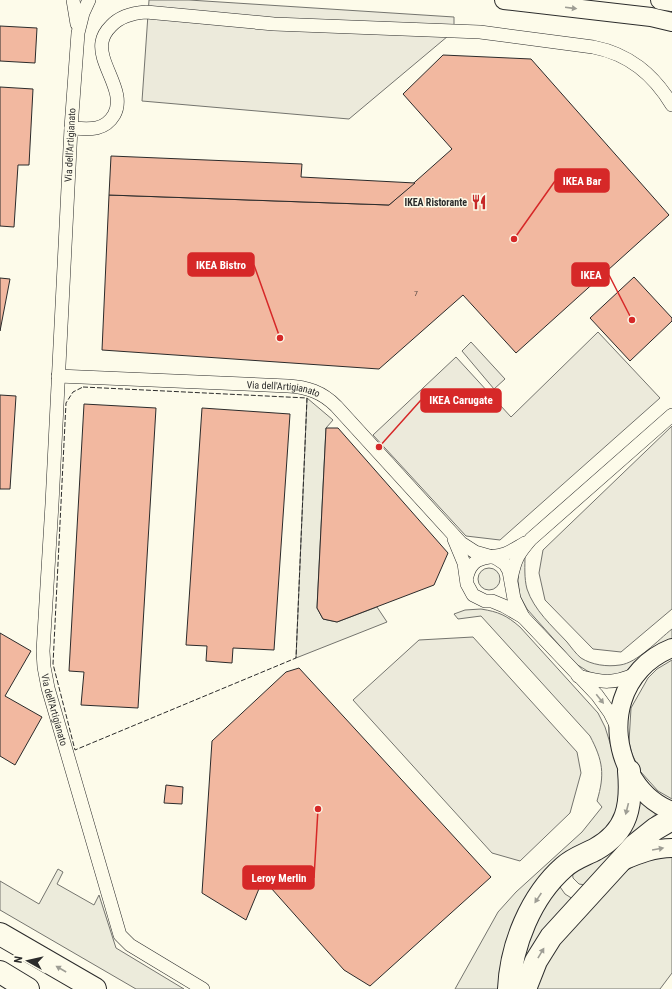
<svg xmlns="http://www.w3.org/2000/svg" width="672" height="989" font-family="'Roboto Condensed',sans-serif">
	<rect width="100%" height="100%" fill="#fdfbea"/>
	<g fill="#ecebdb" stroke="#74746e">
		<path d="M307 398 333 420 326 428 317 608 323 619 337 622 377 607 387 622 296 658Z"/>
		<path d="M525 555C525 566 524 578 527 589 534 610 552 626 567 642 571 647 576 654 581 658 592 665 607 667 620 665 637 663 658 640 672 629V640L627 671 609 677 594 675 576 664 527 609 520 596 518 581 519 566Z"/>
		<circle cx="489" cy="579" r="11"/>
		<path d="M481 609C499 612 506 615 520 627L598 713 605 727 617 765 623 779 617 822 570 854 503 989H455L498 912 516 892 582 832 602 807 597 801C605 774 603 761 590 736L481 616 458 619 454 614 465 610Z"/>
		<path d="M672 660V799L658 791 640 771 632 754 629 742 631 708 648 678 657 669Z"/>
		<path d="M637 795 657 813 636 831 585 885 579 884 573 878 572 869Z"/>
		<path d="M672 854V973L660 989H534L554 948 621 874 649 857Z"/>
		<path d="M58 869 63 872 57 884 94 905 99 895 116 948 184 989H136L0 910V881L39 904Z"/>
		<path d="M558 884 565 894 573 899 519 970 536 916Z"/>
	</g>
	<g fill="#eceadb" stroke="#74746e">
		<path d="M149 0H189L454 17V31L349 119 142 101Z"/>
		<path d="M598 332 660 398 500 540 466 536 373 435 456 357 511 417Z"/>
		<path d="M471 342 505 379 494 389 462 351Z"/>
		<path d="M672 426V609L621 652 593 649 545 600 539 573 543 550Z"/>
		<path d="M473 637 577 752 581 773 570 813 520 861 492 853 353 700 419 640Z"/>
	</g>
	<g fill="#f2b8a0" stroke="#2b2b2b">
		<path d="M0 26 37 28 35 63 0 61Z"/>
		<path d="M443 55 531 59 669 215 516 353 463 295 379 369 102 350 109 195 389 205 452 149 403 94Z"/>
		<path d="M0 87 33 89 29 165H18L14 227 0 226Z"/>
		<path d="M111 156 302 164 301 177 415 183 389 205 109 195Z"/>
		<path d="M634 277 672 318V321L630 361 590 318Z"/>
		<path d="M0 278 10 279 0 331Z"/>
		<path d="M0 395 16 396 10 489H0Z"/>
		<path d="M84 404 156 408 138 708 81 705 84 672 69 671Z"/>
		<path d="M202 408 290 414 274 650 233 648 232 663 206 661 207 646 186 645Z"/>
		<path d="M326 428H338L448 553 434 585 337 622 323 619 317 608Z"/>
		<path d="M0 633 31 651 5 696 42 717 15 765 0 756Z"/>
		<path d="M299 668 491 877 370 986 344 970 263 879 246 920 202 893 212 741 286 672Z"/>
		<path d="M166 785 183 787 182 804 164 803Z"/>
	</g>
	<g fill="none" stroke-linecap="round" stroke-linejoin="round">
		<defs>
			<g id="street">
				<path d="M73 0 77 24"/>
				<path id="s1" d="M89 0 83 13 78 33 71 128 52 504 43 651 44 667 48 688 120 935 130 945 203 989"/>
				<path d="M71 128C87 129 104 132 114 115 127 92 98 65 102 42 103 36 106 31 111 26 120 16 133 13 146 12L274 24 480 32 593 47C629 54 653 74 672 105"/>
				<path id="s2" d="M58 376 288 386C307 387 322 392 336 406L461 543 475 552 496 558 505 564 509 571 514 599 523 617"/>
				<path d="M454 539 464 563 467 584 473 595 485 601H492L504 606 523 617 597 695 610 713 617 727"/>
				<path d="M467 576C473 554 488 559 505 554 512 551 518 547 525 543"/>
				<path d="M511 579C515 559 518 554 531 539L672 415"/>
				<path d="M578 676C603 683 613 684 636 674"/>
			</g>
			<g id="secondary">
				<path d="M504 0 651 17 672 22"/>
				<path d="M660 0 672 2"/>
				<path d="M672 648C621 668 605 726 630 773 640 791 653 804 672 811"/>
				<path d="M620 862C637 855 653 848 672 848"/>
			</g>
			<g id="highway">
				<path d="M0 934 95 989"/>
				<path d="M0 972 28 989"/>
				<path d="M509 989C511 945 531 896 564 867 574 858 585 855 596 849 628 831 632 805 629 771"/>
				<path d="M525 989 536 961 551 937 635 845 655 829 672 819"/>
			</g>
		</defs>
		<use href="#street" stroke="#2b2b2b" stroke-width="14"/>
		<use href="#secondary" stroke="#2b2b2b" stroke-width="20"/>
		<use href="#highway" stroke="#2b2b2b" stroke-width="24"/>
		<use href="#street" stroke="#fdfbea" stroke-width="13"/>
		<use href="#secondary" stroke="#fdfbea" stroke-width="18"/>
		<use href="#highway" stroke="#fdfbea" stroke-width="22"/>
		<path stroke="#2b2b2b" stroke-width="1" stroke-dasharray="5 2" stroke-linecap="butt" d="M83 387 307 398 296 658 75 750 53 664 66 403 73 392Z"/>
	</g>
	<defs><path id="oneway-solid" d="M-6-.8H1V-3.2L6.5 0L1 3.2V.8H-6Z"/></defs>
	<g fill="#9e9d94">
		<use href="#oneway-solid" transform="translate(571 8) rotate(7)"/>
		<use href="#oneway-solid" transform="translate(600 699) rotate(51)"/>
		<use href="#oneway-solid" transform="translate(627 809) rotate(104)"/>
		<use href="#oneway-solid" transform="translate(658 849) rotate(-10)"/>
		<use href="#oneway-solid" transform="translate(538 898) rotate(124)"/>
		<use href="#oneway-solid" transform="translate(541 953) rotate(-59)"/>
		<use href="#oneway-solid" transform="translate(61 969) rotate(-150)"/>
	</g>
	<defs>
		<symbol id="restaurant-bare" viewBox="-9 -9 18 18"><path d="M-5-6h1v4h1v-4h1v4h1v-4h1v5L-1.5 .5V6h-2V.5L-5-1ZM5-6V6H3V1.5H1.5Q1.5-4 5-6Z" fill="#c62828" stroke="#fdfbea" stroke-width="2.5" paint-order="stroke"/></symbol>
	</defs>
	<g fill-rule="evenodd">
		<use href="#restaurant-bare" x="468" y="191" width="22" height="22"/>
	</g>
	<g text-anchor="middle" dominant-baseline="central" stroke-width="3" stroke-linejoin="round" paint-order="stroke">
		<g font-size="8" fill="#5d4e48">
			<text x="416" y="293">7</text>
		</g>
		<g font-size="10" fill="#2b2b2b" stroke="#fdfbea">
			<text transform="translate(70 145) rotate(-87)">Via dell'Artigianato</text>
			<text stroke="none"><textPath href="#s2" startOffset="226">Via dell'Artigianato</textPath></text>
			<text stroke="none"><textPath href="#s1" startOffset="714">Via dell'Artigianato</textPath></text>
		</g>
		<g font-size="10" font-weight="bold" fill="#2b2b2b" stroke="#fdfbea" text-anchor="end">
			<text x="467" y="202">IKEA Ristorante</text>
		</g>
	</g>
	<path fill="none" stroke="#d62828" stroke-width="1.5" d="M514 239L555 181M280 338L254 265M632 320L609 275M379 447L421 400M318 809L314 878"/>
	<g fill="#d62828" stroke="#fdfbea" stroke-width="1.5">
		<circle cx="514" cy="239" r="4"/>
		<circle cx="280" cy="338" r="4"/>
		<circle cx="632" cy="320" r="4"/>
		<circle cx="379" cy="447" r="4"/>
		<circle cx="318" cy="809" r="4"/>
	</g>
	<g fill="#d62828" stroke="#d62828" stroke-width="1.5">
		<rect x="555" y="169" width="54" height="23" rx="4"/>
		<rect x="188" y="253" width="66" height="23" rx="4"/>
		<rect x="572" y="263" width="37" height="23" rx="4"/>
		<rect x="421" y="389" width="80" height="23" rx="4"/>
		<rect x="243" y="866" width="71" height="23" rx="4"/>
	</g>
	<g font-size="11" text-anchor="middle" font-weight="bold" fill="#fff">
		<text x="582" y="185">IKEA Bar</text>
		<text x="221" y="269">IKEA Bistro</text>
		<text x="591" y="279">IKEA</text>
		<text x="461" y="404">IKEA Carugate</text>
		<text x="279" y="882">Leroy Merlin</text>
	</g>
	<g transform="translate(28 961) rotate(278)" stroke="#fdfbea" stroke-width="3" paint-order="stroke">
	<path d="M0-3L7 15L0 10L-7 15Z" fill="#2b2b2b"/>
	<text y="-6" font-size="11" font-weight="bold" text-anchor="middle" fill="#2b2b2b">N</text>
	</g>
</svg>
